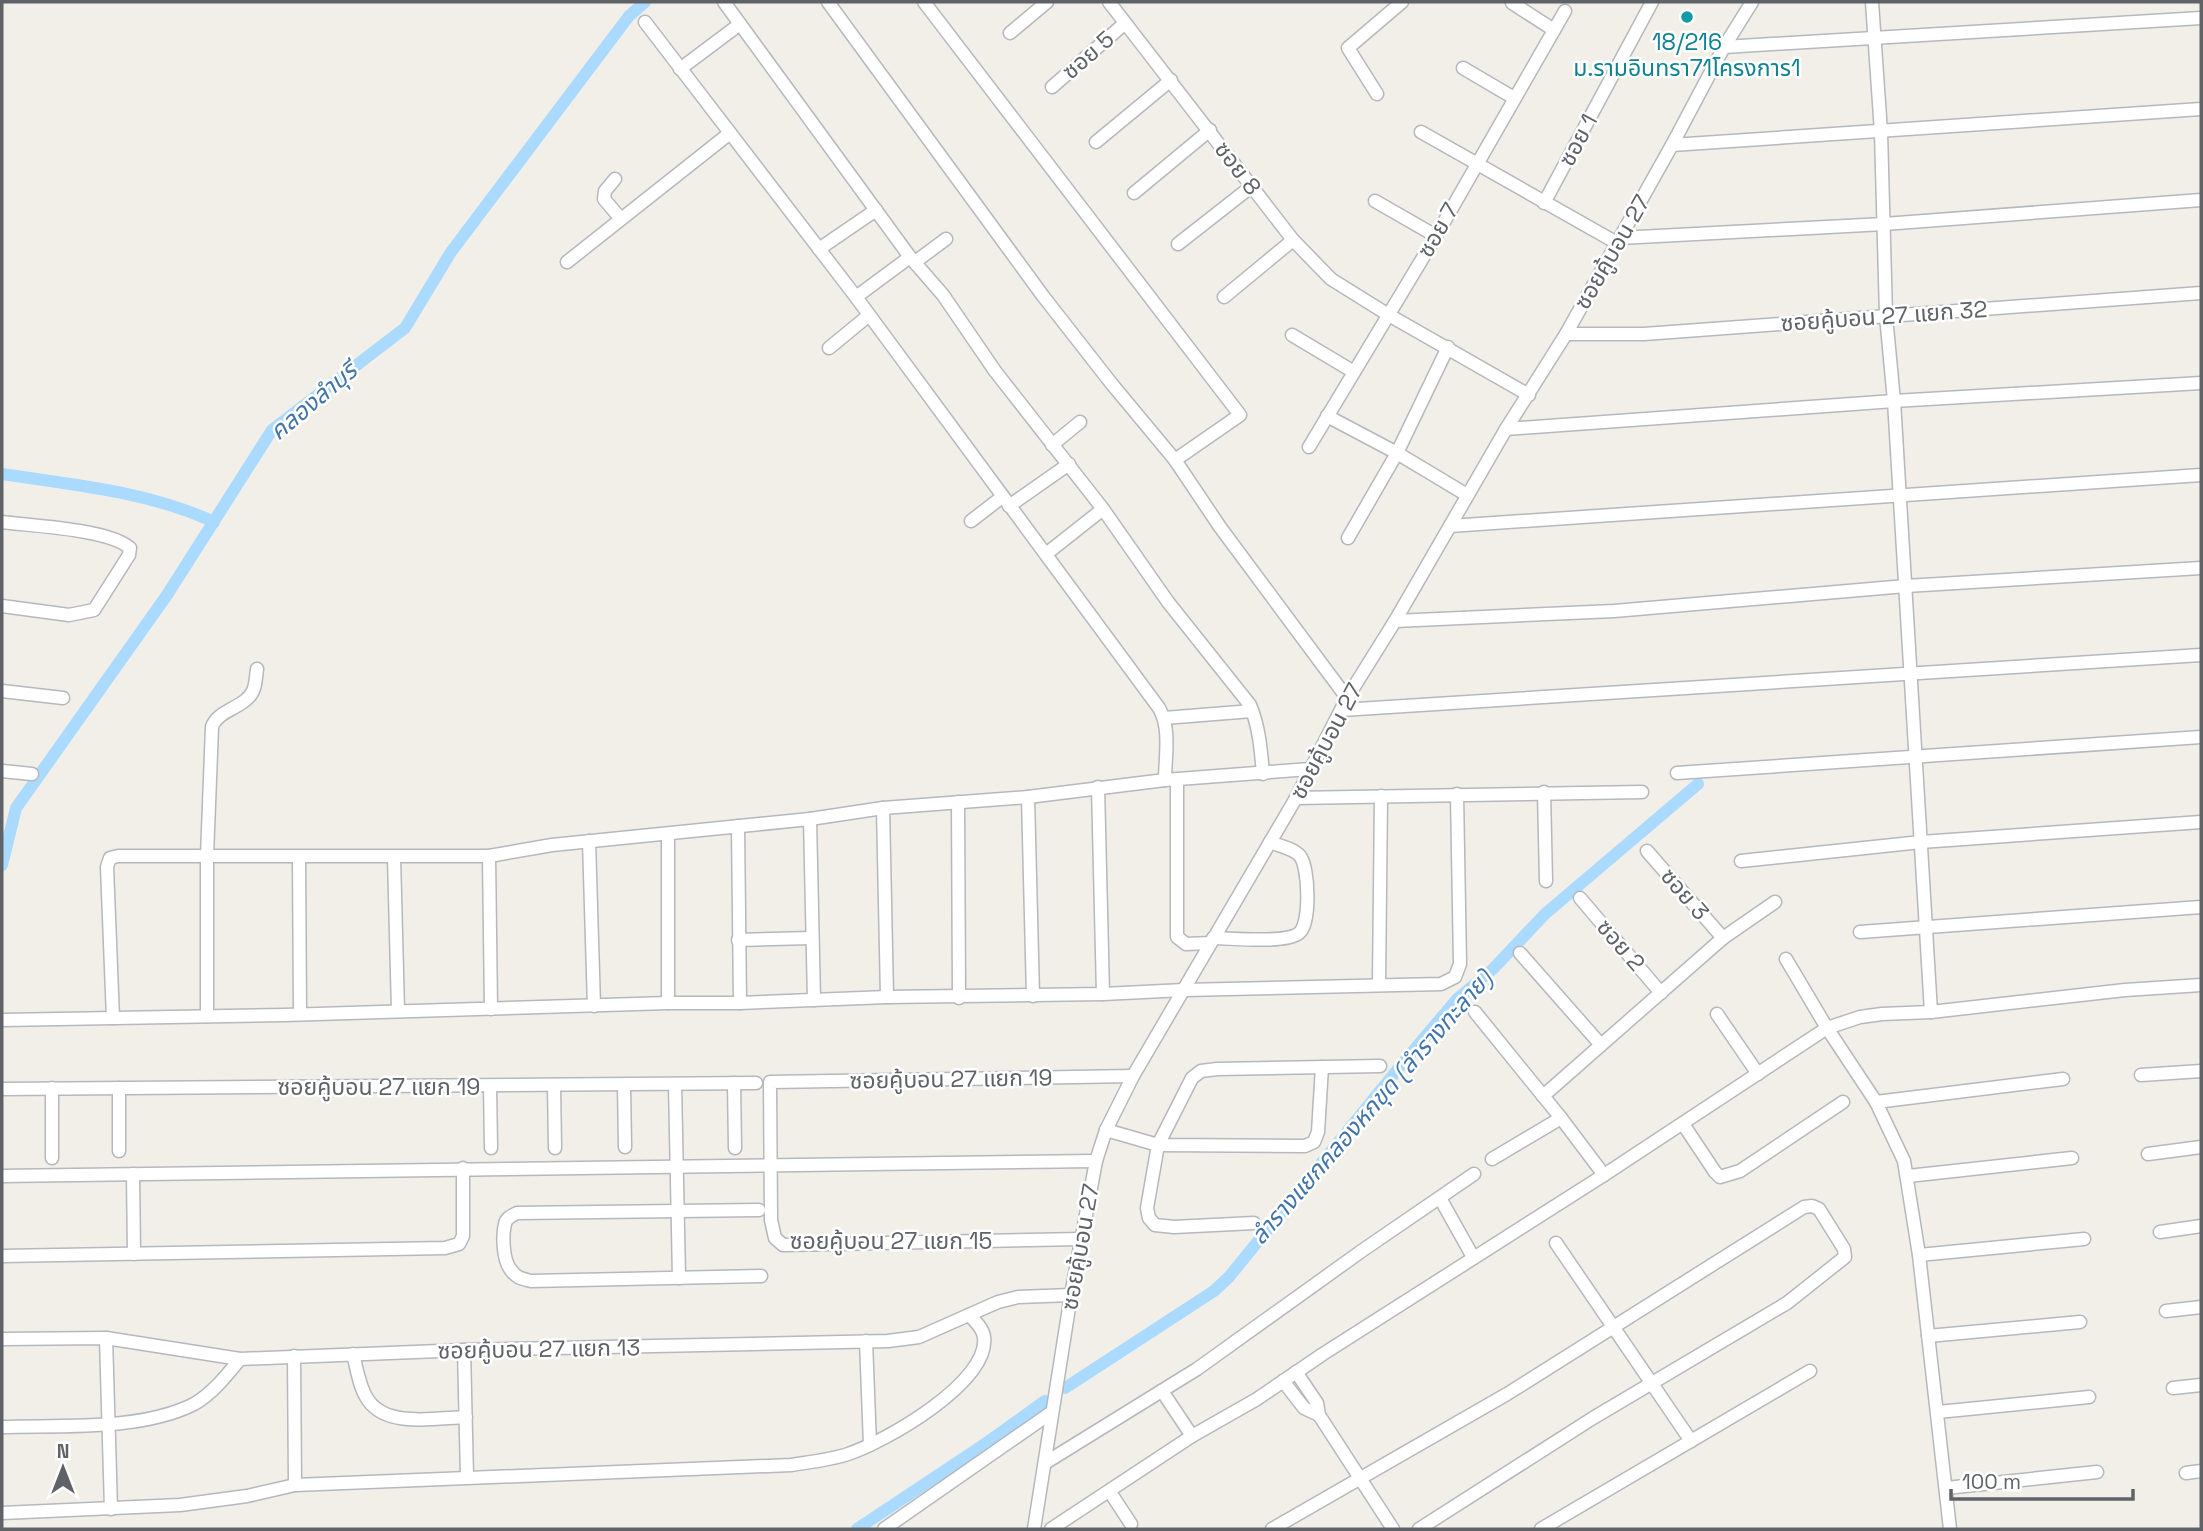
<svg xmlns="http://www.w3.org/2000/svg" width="2203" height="1531" font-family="'Space Grotesk','Noto Sans Thai',sans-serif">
	<rect width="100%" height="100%" fill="#f1efe8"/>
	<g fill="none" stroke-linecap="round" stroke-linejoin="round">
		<g stroke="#aadaff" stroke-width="12">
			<path d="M2 474C73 485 148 491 214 522"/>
			<path d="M2 865 16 808 167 595 272 430 405 328 451 252 629 16 645 2"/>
			<path d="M1065 1388 1214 1291 1229 1277 1398 1069 1457 999 1493 969 1545 914 1698 784"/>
			<path d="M857 1529 985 1444 1045 1401"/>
		</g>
		<defs>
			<g id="minor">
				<path d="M724 2 910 257 943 295 995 371 1103 509 1168 602 1250 705C1259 726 1261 750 1263 774"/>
				<path d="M828 2 1043 296 1111 383 1175 460 1220 527 1347 698"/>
				<path d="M924 2 1240 415 1175 460"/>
				<path d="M1109 2 1293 240 1331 279 1387 314 1529 395"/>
				<path d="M1872 2 1881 132 1886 316 1894 401 1931 1012"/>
				<path d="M1512 3 1554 30"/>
				<path d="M645 22 856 297 1159 708C1171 728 1165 758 1165 780"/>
				<path d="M1010 33 1047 2"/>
				<path d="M1724 47 2201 18"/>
				<path d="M1463 68 1514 98"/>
				<path d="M680 69 740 24"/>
				<path d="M1052 87 1124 24"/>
				<path d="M1377 94 1348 48 1402 2"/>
				<path d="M1421 132 1617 243"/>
				<path d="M1096 142 1171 80"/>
				<path d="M1672 145 2201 109"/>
				<path d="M615 179 605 191 604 199 621 219"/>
				<path d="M1134 193 1210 130"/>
				<path d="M1375 201 1436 236"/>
				<path d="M1544 203 1652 2"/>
				<path d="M1620 238 1884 224 2201 200"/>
				<path d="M1178 244 1252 186"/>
				<path d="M819 249 876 210"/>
				<path d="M567 262 730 133"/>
				<path d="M915 262 946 239"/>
				<path d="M856 297 910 257"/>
				<path d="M1224 297 1293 240"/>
				<path d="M1566 334H1644L2201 293"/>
				<path d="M1292 335 1354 372"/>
				<path d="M829 348 868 316"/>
				<path d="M1327 416 1397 453 1467 495"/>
				<path d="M1506 429 1894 401 2201 383"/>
				<path d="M1052 445 1080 422"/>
				<path d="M1309 447 1436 236 1565 11"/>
				<path d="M1009 506 1069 464"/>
				<path d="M971 521 1002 497"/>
				<path d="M2 522C33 526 109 529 130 548L129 555 94 610 69 615 2 606"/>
				<path d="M1450 526 2201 475"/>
				<path d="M1348 538 1397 453 1448 347"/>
				<path d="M1046 554 1103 509"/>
				<path d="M1395 621 1614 611 1906 586 2201 568"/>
				<path d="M2 691 63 698"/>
				<path d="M1342 710 2201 655"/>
				<path d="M1164 718 1252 711"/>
				<path d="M2 771 32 774"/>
				<path d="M1677 773 2201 737"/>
				<path d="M1177 780V937L1186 944 1210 943"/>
				<path d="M1098 787 1103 994"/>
				<path d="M1544 792 1546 881"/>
				<path d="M1028 797 1033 996"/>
				<path d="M1296 798 1642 792"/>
				<path d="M958 802 959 998"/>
				<path d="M883 808 887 997"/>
				<path d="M810 819 814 1000"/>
				<path d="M738 826 740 1003"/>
				<path d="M668 834V1003"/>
				<path d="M589 841 594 1006"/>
				<path d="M1647 851 1723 938"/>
				<path d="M489 856 491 1009"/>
				<path d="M299 857 300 1014"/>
				<path d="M394 857 398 1011"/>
				<path d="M1741 861 1921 842 2201 822"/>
				<path d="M1580 898 1661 993"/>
				<path d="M1860 932 2201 907"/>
				<path d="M1213 938C1232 938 1286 944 1299 933 1311 924 1309 867 1300 856 1293 848 1279 846 1270 842"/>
				<path d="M738 940 811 938"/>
				<path d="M1520 953 1601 1045"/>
				<path d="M1786 959 1827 1028 1876 1102 1904 1161 1919 1255 1950 1529"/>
				<path d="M1379 983 1381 796"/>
				<path d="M1475 1012 1561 1118 1604 1175"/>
				<path d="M1717 1014 1758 1074"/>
				<path d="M207 1016V856L212 727C217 710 245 708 253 691 256 684 256 676 257 669"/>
				<path d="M113 1018 107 867 110 858 118 856H489L552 845 810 819 883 808 1028 797 1165 780 1310 769"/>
				<path d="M2 1020 285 1015 668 1003H740L887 997 1103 994 1184 990 1441 984 1455 977 1460 964 1457 794"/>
				<path d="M2141 1075 2201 1071"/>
				<path d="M734 1083 735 1148"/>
				<path d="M675 1084 679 1278"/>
				<path d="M554 1085 555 1148"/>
				<path d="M624 1085 625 1147"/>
				<path d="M490 1086 491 1148"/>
				<path d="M52 1088V1158"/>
				<path d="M119 1088V1151"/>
				<path d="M2 1089 756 1083"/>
				<path d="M1543 1096 1723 938 1775 902"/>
				<path d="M1876 1102 2063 1079"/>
				<path d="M1683 1124 1715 1172 1720 1177 1740 1171 1843 1102"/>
				<path d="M1106 1130 1158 1145 1305 1146 1314 1142 1318 1132 1322 1067"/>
				<path d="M2148 1154 2201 1147"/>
				<path d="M1492 1159 1561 1118"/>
				<path d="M133 1174 134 1254"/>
				<path d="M2 1176 1096 1161"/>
				<path d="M1908 1176 2072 1158"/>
				<path d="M1440 1198 1473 1257"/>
				<path d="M759 1210 517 1213C511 1216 506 1218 505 1224 502 1236 503 1261 511 1270 516 1278 523 1279 531 1281L761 1276"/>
				<path d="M1254 1223 1174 1227 1155 1225 1149 1218 1147 1208 1158 1145 1192 1078 1201 1071 1217 1069 1380 1066"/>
				<path d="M2160 1232 2201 1226"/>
				<path d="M1081 1239 783 1245 775 1238 771 1220 770 1082 1133 1076"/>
				<path d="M1556 1243 1691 1441"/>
				<path d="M1919 1255 2084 1239"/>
				<path d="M2 1256 445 1248 459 1244 463 1236V1168"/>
				<path d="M2166 1311 2201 1307"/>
				<path d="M1928 1336 2080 1322"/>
				<path d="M106 1338 111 1509"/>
				<path d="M2 1339 106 1338 240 1359 464 1350 888 1341 919 1337 998 1302 1018 1297 1071 1295"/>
				<path d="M866 1341 870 1445"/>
				<path d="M464 1350 467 1477"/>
				<path d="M353 1354C357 1369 359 1387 368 1400 387 1428 436 1418 466 1417"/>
				<path d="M294 1356 295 1485"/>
				<path d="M1296 1372 1317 1403 1319 1415 1393 1529"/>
				<path d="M1283 1381 1304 1408 1319 1415"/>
				<path d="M2173 1388 2201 1385"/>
				<path d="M1162 1391 1192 1436"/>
				<path d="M1938 1412 2089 1397"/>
				<path d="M2 1427C60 1425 141 1431 194 1404 212 1394 227 1375 240 1359"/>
				<path d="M1045 1463 1197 1369 1363 1250 1474 1174"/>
				<path d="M2186 1473 2201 1471"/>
				<path d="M1946 1488 2097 1472"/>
				<path d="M1110 1492 1131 1524"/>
				<path d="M2 1513 180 1505 247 1496 295 1485 791 1465C810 1462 830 1460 848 1454 885 1442 990 1382 984 1337 983 1328 975 1321 969 1315"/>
				<path d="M884 1529 1052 1412"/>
				<path d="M1034 1529 1071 1295 1096 1161 1106 1130 1133 1076 1296 798 1347 698 1395 621 1506 429 1566 334 1672 145 1724 47 1752 2"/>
				<path d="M1051 1529 1192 1436 1257 1399 1323 1354 1604 1175 1827 1028 1860 1017 1882 1014 1931 1012 2125 990 2201 985"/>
				<path d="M1272 1529 1507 1394 1804 1207 1812 1206 1819 1209 1844 1249 1845 1257 1787 1303 1593 1418 1419 1529"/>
				<path d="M1541 1529 1810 1371"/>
			</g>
		</defs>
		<use href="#minor" stroke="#b5b8bc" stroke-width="15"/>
		<use href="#minor" stroke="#fff" stroke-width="12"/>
	</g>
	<circle fill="#0f9aa8" stroke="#fff" stroke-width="2.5" cx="1687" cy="17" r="7"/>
	<g text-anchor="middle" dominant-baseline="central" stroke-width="5" stroke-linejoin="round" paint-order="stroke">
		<g font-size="23" fill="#0d838f" stroke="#fff">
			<text x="1687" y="42">18/216<tspan x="1687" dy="26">ม.รามอินทรา71โครงการ1</tspan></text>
		</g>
		<g font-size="23" fill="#5f6368" stroke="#fff">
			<text transform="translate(1088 55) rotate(-41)">ซอย 5</text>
			<text transform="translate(1578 140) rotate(-62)">ซอย 1</text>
			<text transform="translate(1238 168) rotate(53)">ซอย 8</text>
			<text transform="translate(1438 230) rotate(-60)">ซอย 7</text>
			<text transform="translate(1612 252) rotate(-60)">ซอยคู้บอน 27</text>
			<text transform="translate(1884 316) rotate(-4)">ซอยคู้บอน 27 แยก 32</text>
			<text transform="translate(1326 741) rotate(-62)">ซอยคู้บอน 27</text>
			<text transform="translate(1685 894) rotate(49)">ซอย 3</text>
			<text transform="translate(1621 945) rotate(49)">ซอย 2</text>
			<text transform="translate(951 1079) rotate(-1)">ซอยคู้บอน 27 แยก 19</text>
			<text x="379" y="1087">ซอยคู้บอน 27 แยก 19</text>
			<text x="891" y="1241">ซอยคู้บอน 27 แยก 15</text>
			<text transform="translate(1080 1247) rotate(-80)">ซอยคู้บอน 27</text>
			<text transform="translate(539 1349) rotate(-1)">ซอยคู้บอน 27 แยก 13</text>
		</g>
		<g font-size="24" font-style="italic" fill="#4174aa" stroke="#fff">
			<text transform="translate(313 401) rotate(-40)">คลองลำบุรี</text>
			<text transform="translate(1371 1107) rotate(-49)">ลำรางแยกคลองหกขุด (ลำรางทะลาย)</text>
		</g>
	</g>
	<rect width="2203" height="1531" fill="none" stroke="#5f6368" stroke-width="7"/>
	<g transform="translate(63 1468)" stroke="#ffffff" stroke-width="5" paint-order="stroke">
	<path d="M0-5L12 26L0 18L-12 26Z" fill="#5f6368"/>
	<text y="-10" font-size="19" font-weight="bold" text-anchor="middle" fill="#5f6368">N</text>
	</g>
	<path d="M1951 1489v10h182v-10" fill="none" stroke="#5f6368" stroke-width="3.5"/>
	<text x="1962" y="1489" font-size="21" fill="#5f6368" stroke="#ffffff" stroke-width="5" paint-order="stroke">100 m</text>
</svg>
